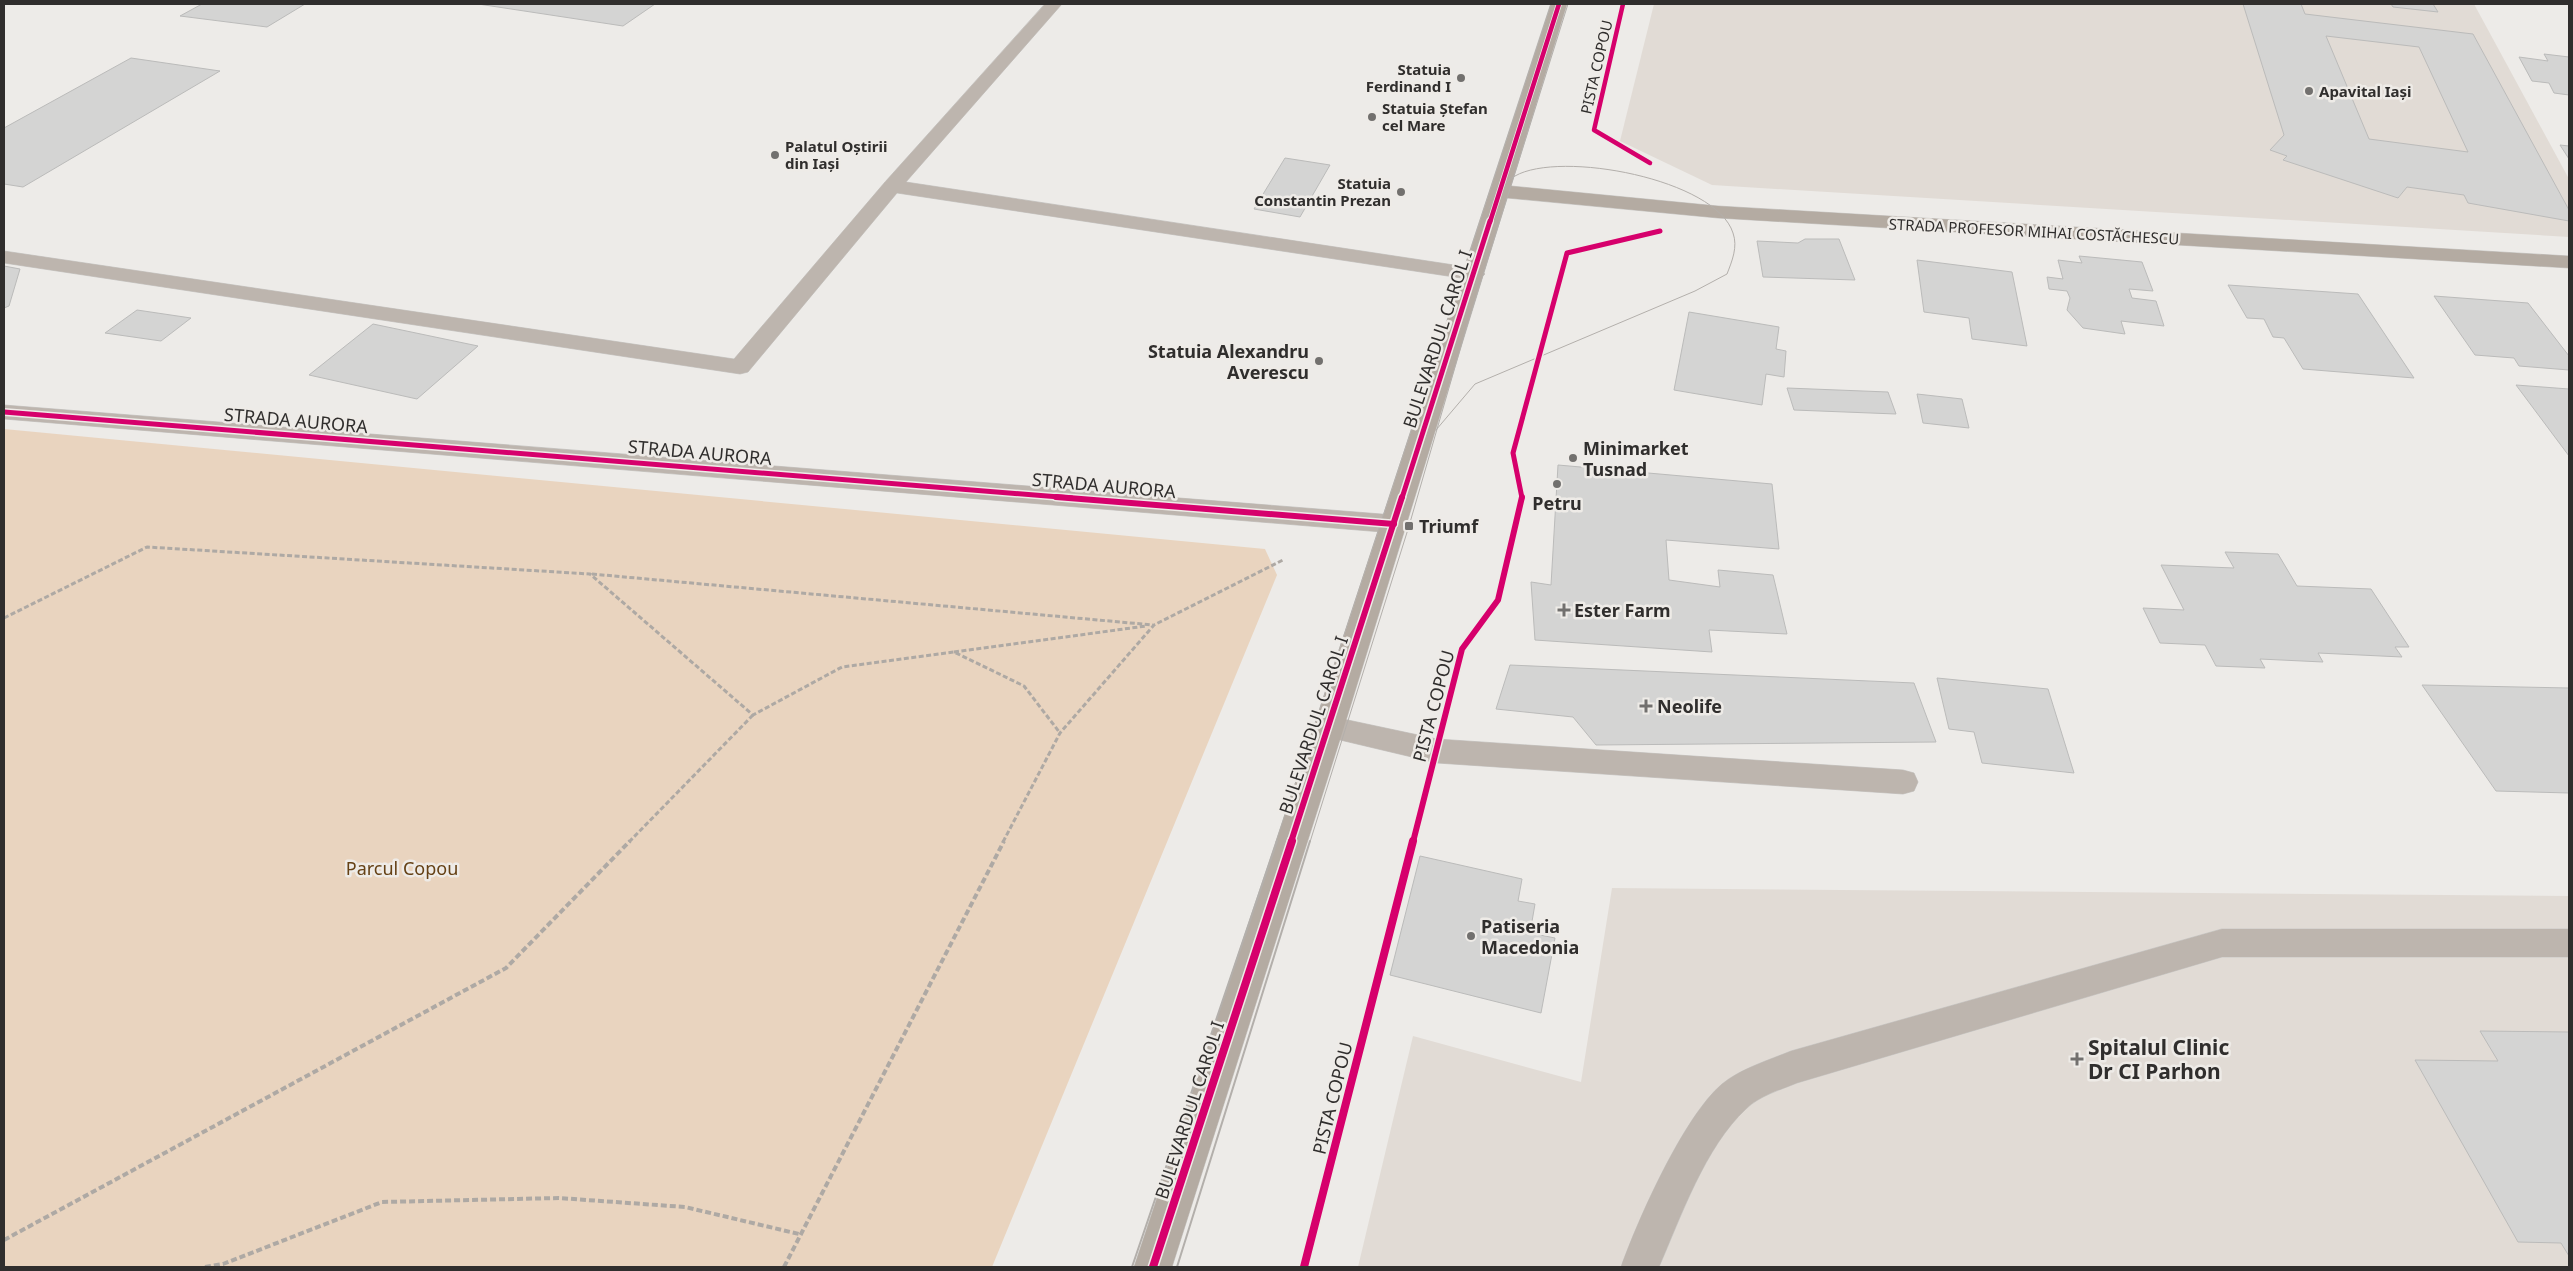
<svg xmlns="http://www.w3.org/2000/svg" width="2573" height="1271" font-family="'Noto Sans',sans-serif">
	<rect width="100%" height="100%" fill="#edebe8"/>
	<g fill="#e1dbd5">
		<path d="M1654 4H2474L2569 179V237L1712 185 1620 141Z"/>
		<path d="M1612 888 2569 896V1267H1358L1413 1036 1581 1082Z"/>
	</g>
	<path fill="#e9d4bf" d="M4 429 1265 549 1277 575 992 1267H4Z"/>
	<g fill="#d4d4d3" stroke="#bbbbba" fill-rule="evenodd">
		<path d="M202 4H305L267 27 180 16Z"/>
		<path d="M478 4H655L623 26Z"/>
		<path d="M2243 4H2301L2305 14 2473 34 2569 210V221L2468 203 2464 195 2407 187 2398 198 2283 160 2287 156 2270 150 2284 135ZM2326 36 2419 47 2468 152 2369 139Z"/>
		<path d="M2391 4H2433L2438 12 2393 7Z"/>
		<path d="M2544 54 2569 57V95L2554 93 2549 83 2532 81 2519 57 2548 61Z"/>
		<path d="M131 58 220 71 23 187 4 184V128Z"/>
		<path d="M2560 145 2569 146V159Z"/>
		<path d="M1285 158 1330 165 1300 217 1254 209Z"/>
		<path d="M1805 239H1839L1855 280 1763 277 1757 241 1798 243Z"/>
		<path d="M2079 256 2142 262 2153 291 2129 289 2132 298 2156 301 2164 326 2121 321 2125 334 2083 328 2067 310 2070 298 2067 291 2049 289 2047 277 2063 279 2058 260 2082 263Z"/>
		<path d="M1917 260 2012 272 2027 346 1972 339 1969 318 1924 312Z"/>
		<path d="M4 266 20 269 9 306 4 308Z"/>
		<path d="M2228 285 2358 294 2414 378 2303 369 2284 338 2273 337 2264 319 2247 318Z"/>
		<path d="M2434 296 2528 303 2569 356V370L2519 366 2514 358 2475 355Z"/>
		<path d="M137 310 191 318 161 341 105 333Z"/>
		<path d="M1689 312 1779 327 1776 349 1786 351 1784 377 1766 374 1762 405 1674 390Z"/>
		<path d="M373 324 478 346 417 399 309 375Z"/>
		<path d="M2516 385 2569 389V456Z"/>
		<path d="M1787 388 1888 392 1896 414 1794 410Z"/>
		<path d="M1917 394 1962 399 1969 428 1923 423Z"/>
		<path d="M1558 465 1772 484 1779 549 1666 540 1669 580 1720 587 1718 570 1773 575 1787 634 1709 630 1712 652 1535 640 1531 582 1551 585Z"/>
		<path d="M2225 552 2278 554 2297 586 2371 589 2409 647H2395L2402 657 2318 653 2323 662 2260 659 2265 668 2216 666 2205 645 2160 643 2143 608 2184 610 2161 565 2234 568Z"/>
		<path d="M1510 665 1914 683 1936 742 1596 745 1573 717 1496 709Z"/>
		<path d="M1937 678 2048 689 2074 773 1982 763 1974 732 1949 729Z"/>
		<path d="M2422 685 2569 688V793L2496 791Z"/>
		<path d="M1420 856 1522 879 1518 901 1535 904 1530 933 1555 938 1541 1013 1390 975Z"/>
		<path d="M2480 1031 2569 1032V1256L2561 1243 2518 1242 2415 1060 2498 1061Z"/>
	</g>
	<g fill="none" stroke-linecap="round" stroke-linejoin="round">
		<defs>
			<g id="lane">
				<path d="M1045 4H1062L906 182 1474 268 1481 270 1485 274 1481 278 1474 280 897 193 748 372 740 374 4 263V251L734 359 885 182Z"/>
				<path d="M1329 716 1437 739 1903 770 1914 773 1918 782 1914 791 1903 794 1437 763 1319 735 1314 727 1319 719Z"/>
				<path d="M2222 929H2569V957H2222L1797 1083C1780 1090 1759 1096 1746 1109 1705 1147 1681 1217 1659 1267H1621C1638 1219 1684 1116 1722 1084 1740 1069 1769 1060 1791 1051Z"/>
			</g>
			<path id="street" d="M4 405 1394 515 1403 518 1407 524 1403 530 1394 533 4 419Z"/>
			<path id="secondary" d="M1551 4H1567L1511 186 1718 206 2569 256V268L1718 218 1507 198 1344 727 1172 1267H1134L1314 727Z"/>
		</defs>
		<use href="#lane" stroke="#cac9c7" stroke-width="1"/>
		<use href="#street" stroke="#cac9c7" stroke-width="1"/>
		<use href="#secondary" stroke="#cac9c7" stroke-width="1"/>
		<g stroke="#aea9a4" stroke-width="3" stroke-dasharray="5 2.5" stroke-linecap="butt">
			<path d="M592 574 1153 625"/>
			<path d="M4 618 147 547 590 574 753 715 842 667 954 652 1024 686 1060 733"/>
			<path d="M954 652 1146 626"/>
			<path d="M629 842 753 715"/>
			<path d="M1003 842 1060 733 1154 625 1283 560"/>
		</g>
		<g stroke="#aea9a4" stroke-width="4" stroke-dasharray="6 3" stroke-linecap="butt">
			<path d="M4 1240 506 968 630 841"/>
			<path d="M205 1267 223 1264 382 1202 559 1198 685 1207 799 1234"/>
			<path d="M784 1267 1004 841"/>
		</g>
		<use href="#lane" fill="#bdb5ae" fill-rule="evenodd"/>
		<use href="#street" fill="#bdb5ae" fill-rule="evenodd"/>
		<use href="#secondary" fill="#b4aba2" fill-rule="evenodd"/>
		<g stroke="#b3afab" stroke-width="1">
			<path d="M1436 430 1475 384 1695 291 1727 274C1732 261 1738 247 1733 233 1716 179 1560 150 1515 176 1503 182 1496 197 1489 208"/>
			<path d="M1276 842 1551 4"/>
			<path d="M1310 842 1409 526 1466 329 1568 4"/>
		</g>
		<g stroke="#b3afab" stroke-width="2">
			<path d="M1132 1267 1277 841"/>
			<path d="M1177 1267 1310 841"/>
		</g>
		<defs>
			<g id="cycleway-far3">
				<path d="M1623 4 1594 130 1650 163"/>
				<path d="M1490 222 1559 4"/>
			</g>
			<g id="cycleway-far2">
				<path d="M4 412 1072 498"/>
				<path d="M1402 498 1490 221"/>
				<path d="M1522 498 1513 453 1567 253 1660 231"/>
			</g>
			<g id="cycleway-far1">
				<path d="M1056 497 1394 524"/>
				<path d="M1291 842 1402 497"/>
				<path d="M1413 842 1462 649 1498 600 1522 497"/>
			</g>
			<g id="cycleway">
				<path d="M1153 1267 1292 841"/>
				<path d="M1304 1267 1413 841"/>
			</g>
		</defs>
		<use href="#cycleway-far3" stroke="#eeebe7" stroke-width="6"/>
		<use href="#cycleway-far2" stroke="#eeebe7" stroke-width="8"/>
		<use href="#cycleway-far1" stroke="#eeebe7" stroke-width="9"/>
		<use href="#cycleway" stroke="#eeebe7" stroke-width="11"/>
		<use href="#cycleway-far3" stroke="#d6006c" stroke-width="4.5"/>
		<use href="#cycleway-far2" stroke="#d6006c" stroke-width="5"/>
		<use href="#cycleway-far1" stroke="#d6006c" stroke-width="6"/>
		<use href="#cycleway" stroke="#d6006c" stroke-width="8"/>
	</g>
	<g fill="#72706e" stroke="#eeebe7" stroke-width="2">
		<circle cx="1461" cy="78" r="5"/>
		<circle cx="2309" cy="91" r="5"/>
		<circle cx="1372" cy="117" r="5"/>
		<circle cx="775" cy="155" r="5"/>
		<circle cx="1401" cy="192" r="5"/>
		<circle cx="1319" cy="361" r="5"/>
		<circle cx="1573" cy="458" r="5"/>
		<circle cx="1557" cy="484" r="5"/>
		<rect x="1404" y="521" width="10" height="10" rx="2.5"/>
		<path d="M1561.5 602.5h5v5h5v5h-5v5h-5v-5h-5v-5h5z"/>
		<path d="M1643.5 698.5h5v5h5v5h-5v5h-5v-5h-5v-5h5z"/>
		<circle cx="1471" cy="936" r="5"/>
		<path d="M2074.5 1051.5h5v5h5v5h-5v5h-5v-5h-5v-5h5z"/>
	</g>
	<g text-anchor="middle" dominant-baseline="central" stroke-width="5" stroke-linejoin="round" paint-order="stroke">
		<g font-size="15" fill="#302e2d" stroke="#eeebe7">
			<text transform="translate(1596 67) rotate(-77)">PISTA COPOU</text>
			<text transform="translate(2034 231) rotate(3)">STRADA PROFESOR MIHAI COSTĂCHESCU</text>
		</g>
		<g font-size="15" font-weight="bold" fill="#302e2d" stroke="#eeebe7" text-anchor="start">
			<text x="1451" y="69" text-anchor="end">Statuia<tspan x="1451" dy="17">Ferdinand I</tspan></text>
			<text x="2319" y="91">Apavital Iași</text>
			<text x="1382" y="108">Statuia Ștefan<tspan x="1382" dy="17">cel Mare</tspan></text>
			<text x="785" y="146">Palatul Oștirii<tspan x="785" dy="17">din Iași</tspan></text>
			<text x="1391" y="183" text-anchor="end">Statuia<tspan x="1391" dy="17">Constantin Prezan</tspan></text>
		</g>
		<g font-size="18" fill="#302e2d" stroke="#eeebe7">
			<text transform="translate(1437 339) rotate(-72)">BULEVARDUL CAROL I</text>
			<text transform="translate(296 420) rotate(5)">STRADA AURORA</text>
			<text transform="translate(700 452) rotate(5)">STRADA AURORA</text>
			<text transform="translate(1104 485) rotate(5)">STRADA AURORA</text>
			<text transform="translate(1433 706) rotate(-75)">PISTA COPOU</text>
			<text transform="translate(1313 725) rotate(-72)">BULEVARDUL CAROL I</text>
			<text transform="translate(1332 1098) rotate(-76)">PISTA COPOU</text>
			<text transform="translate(1189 1110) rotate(-72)">BULEVARDUL CAROL I</text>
		</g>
		<g font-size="18" font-weight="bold" fill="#302e2d" stroke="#eeebe7" text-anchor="start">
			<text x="1309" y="351" text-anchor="end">Statuia Alexandru<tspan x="1309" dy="21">Averescu</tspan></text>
			<text x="1583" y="448">Minimarket<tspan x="1583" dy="21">Tusnad</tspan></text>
			<text x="1557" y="503" text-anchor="middle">Petru</text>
			<text x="1419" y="526">Triumf</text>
			<text x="1574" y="610">Ester Farm</text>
			<text x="1657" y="706">Neolife</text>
			<text x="1481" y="926">Patiseria<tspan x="1481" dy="21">Macedonia</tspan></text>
		</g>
		<g font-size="18" fill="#654115" stroke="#eeebe7">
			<text x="402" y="868">Parcul Copou</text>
		</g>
		<g font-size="21" font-weight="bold" fill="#302e2d" stroke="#eeebe7" text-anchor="start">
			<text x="2088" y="1047">Spitalul Clinic<tspan x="2088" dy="24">Dr CI Parhon</tspan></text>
		</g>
	</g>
	<rect width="2573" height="1271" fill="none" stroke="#302e2d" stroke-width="10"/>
</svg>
